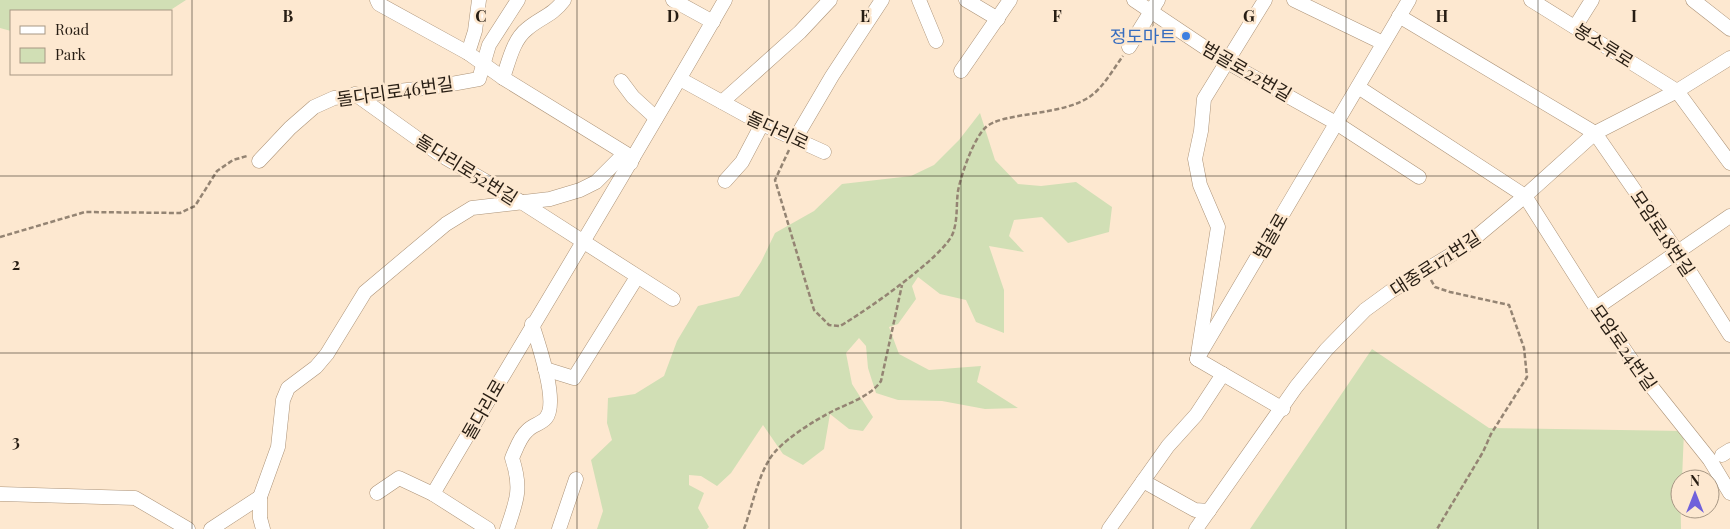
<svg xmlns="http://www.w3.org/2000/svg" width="1730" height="529" font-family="'Playfair Display','Noto Sans KR',serif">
	<rect width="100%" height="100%" fill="#fde8d0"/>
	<g fill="#d1dfb5">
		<path d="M0 0H186L169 11H11V31L0 28Z"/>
		<path d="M980 113 995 160 1018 184 1041 186 1076 182 1112 207 1109 232 1068 243 1042 217 1014 220 1009 236 1024 252 989 246 1004 290V333L976 322 966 300 940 294 918 277 912 286 916 299 898 324 889 327 899 354 929 370 981 366 977 382 1018 408 985 409 942 401 898 400 876 393 868 368 866 346 859 338 846 353 852 384 873 417 863 431 849 429 830 414 824 449 803 465 783 454 763 425 731 473 717 486 701 476 689 475V485L704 493 698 508 709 527 707 529H597L603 511 591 460 612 440 607 423 608 398 635 394 664 376 677 341 698 306 739 296 761 262 775 233 814 211 842 184 911 176 934 165 959 140Z"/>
		<path d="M1372 349 1489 428 1684 431 1682 479H1680L1681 529H1250Z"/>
	</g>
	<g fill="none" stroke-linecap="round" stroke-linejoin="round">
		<defs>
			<g id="minor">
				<path d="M377 0 379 4 468 53 503 78 633 158"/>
				<path d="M673 0 713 22"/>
				<path d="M919 0 936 41"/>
				<path d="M966 0 998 19"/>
				<path d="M1134 0 1225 61 1336 123 1419 177"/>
				<path d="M1294 0 1383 43"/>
				<path d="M1531 0 1677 91 1730 163"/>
				<path d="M1693 0 1730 29"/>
				<path d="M1399 16 1595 133 1678 253 1730 335"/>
				<path d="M1575 27 1592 0"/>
				<path d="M1129 47 1158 0"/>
				<path d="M468 53 475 31 479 0"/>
				<path d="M961 71 1010 0"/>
				<path d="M503 78C509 61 513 40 527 29 541 17 552 16 564 0"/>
				<path d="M680 79 762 124 824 152"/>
				<path d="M621 81 633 97 656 118"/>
				<path d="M1358 87 1525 196 1596 308 1639 371 1710 460 1730 493"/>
				<path d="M355 94 439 154 523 203 673 299"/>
				<path d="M722 102 800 32 830 0"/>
				<path d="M795 139 832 76 882 0"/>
				<path d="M259 161 290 128 314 107 334 98 435 87 479 79 489 45 518 0"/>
				<path d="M725 181 742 162 762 124"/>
				<path d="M1596 308 1730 216"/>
				<path d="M1198 354 1218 227 1200 185 1195 159 1201 131 1204 99 1265 0"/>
				<path d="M1197 359 1409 0"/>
				<path d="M1197 359 1283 409"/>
				<path d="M545 369 574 378 637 277"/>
				<path d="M1722 455 1730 450"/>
				<path d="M1143 481 1195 510 1209 511"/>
				<path d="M377 493 399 478 433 494 488 529"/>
				<path d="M1 494 135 498 188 529"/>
				<path d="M433 494C530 329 630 166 725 0"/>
				<path d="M211 529 260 497"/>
				<path d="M263 529 260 518V497L278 447 283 400 288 388 316 367 327 354 365 292 446 224 472 208 550 199 580 190 596 182 619 159 631 163"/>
				<path d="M507 529C517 500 522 488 512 458 516 449 520 437 527 431 532 425 541 424 546 418 559 402 538 343 532 324"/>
				<path d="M559 529 576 479"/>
				<path d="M1109 529 1168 446 1196 415 1223 374"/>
				<path d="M1196 529 1296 387 1326 350 1365 310 1391 291 1464 247 1525 196 1595 133 1677 91 1730 58"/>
			</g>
		</defs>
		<use href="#minor" stroke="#ac9378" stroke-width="15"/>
		<g stroke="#948473" stroke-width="2.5" stroke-dasharray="5 2.5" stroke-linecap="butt">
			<path d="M789 150 775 180 814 310 829 325 840 326C863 313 945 256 953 233 958 219 956 205 958 191 961 175 973 140 985 128 1002 111 1064 117 1092 95 1104 86 1114 68 1123 56"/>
			<path d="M0 237 85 212 180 213 195 206 217 171 233 160 247 156"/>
			<path d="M1431 280 1435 287 1450 292 1509 305 1524 348 1527 377 1491 434 1483 452 1437 529"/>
			<path d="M744 529C752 507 757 480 769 460 779 442 815 420 833 411 849 403 871 396 881 381L902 285"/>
		</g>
		<use href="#minor" stroke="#fff" stroke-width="14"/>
	</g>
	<path fill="none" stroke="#271d13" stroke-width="1" stroke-opacity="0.55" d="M192 0V529M384 0V529M577 0V529M769 0V529M961 0V529M1153 0V529M1346 0V529M1538 0V529M0 176H1730M0 353H1730"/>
	<circle fill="#3f7fe0" stroke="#fde8d0" stroke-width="2" cx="1186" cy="36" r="5"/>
	<g text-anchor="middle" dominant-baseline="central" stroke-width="5" stroke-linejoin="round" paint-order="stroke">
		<g font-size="18" fill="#366cbe" stroke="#fde8d0" text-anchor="end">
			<text x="1176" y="36">정도마트</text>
		</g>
		<g font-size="18" fill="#271d13" stroke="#fde8d0">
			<text transform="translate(1604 45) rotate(32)">봉소루로</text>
			<text transform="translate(1247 71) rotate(30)">범골로22번길</text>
			<text transform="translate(395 91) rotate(-8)">돌다리로46번길</text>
			<text transform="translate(778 130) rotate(25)">돌다리로</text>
			<text transform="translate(467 169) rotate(32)">돌다리로52번길</text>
			<text transform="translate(1663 233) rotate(56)">모암로18번길</text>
			<text transform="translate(1270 236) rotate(-60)">범골로</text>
			<text transform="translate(1435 263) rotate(-33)">대종로171번길</text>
			<text transform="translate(1624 347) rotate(55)">모암로24번길</text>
			<text transform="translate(483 409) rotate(-60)">돌다리로</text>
		</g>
	</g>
	<g font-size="16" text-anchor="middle" font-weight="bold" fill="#271d13" stroke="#fde8d0" stroke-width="5" stroke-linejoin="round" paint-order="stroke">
		<text x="288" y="22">B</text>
		<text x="481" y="22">C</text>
		<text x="673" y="22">D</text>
		<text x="865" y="22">E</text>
		<text x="1057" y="22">F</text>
		<text x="1249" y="22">G</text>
		<text x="1442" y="22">H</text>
		<text x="1634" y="22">I</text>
		<text x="16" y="270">2</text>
		<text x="16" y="447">3</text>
	</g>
	<rect x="10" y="10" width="162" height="65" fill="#fde8d0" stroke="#a79784"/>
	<rect x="20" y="26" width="25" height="8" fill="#ffffff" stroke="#a79784"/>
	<text x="55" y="35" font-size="15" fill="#271d13">Road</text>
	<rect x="20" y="48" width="25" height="15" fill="#d1dfb5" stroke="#a79784"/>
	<text x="55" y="60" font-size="15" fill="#271d13">Park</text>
	<g transform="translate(1695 494)"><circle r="24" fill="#fde8d0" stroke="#a79784"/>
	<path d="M0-4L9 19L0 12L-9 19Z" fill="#7061db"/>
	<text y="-8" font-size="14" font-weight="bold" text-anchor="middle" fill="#271d13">N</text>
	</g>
</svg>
